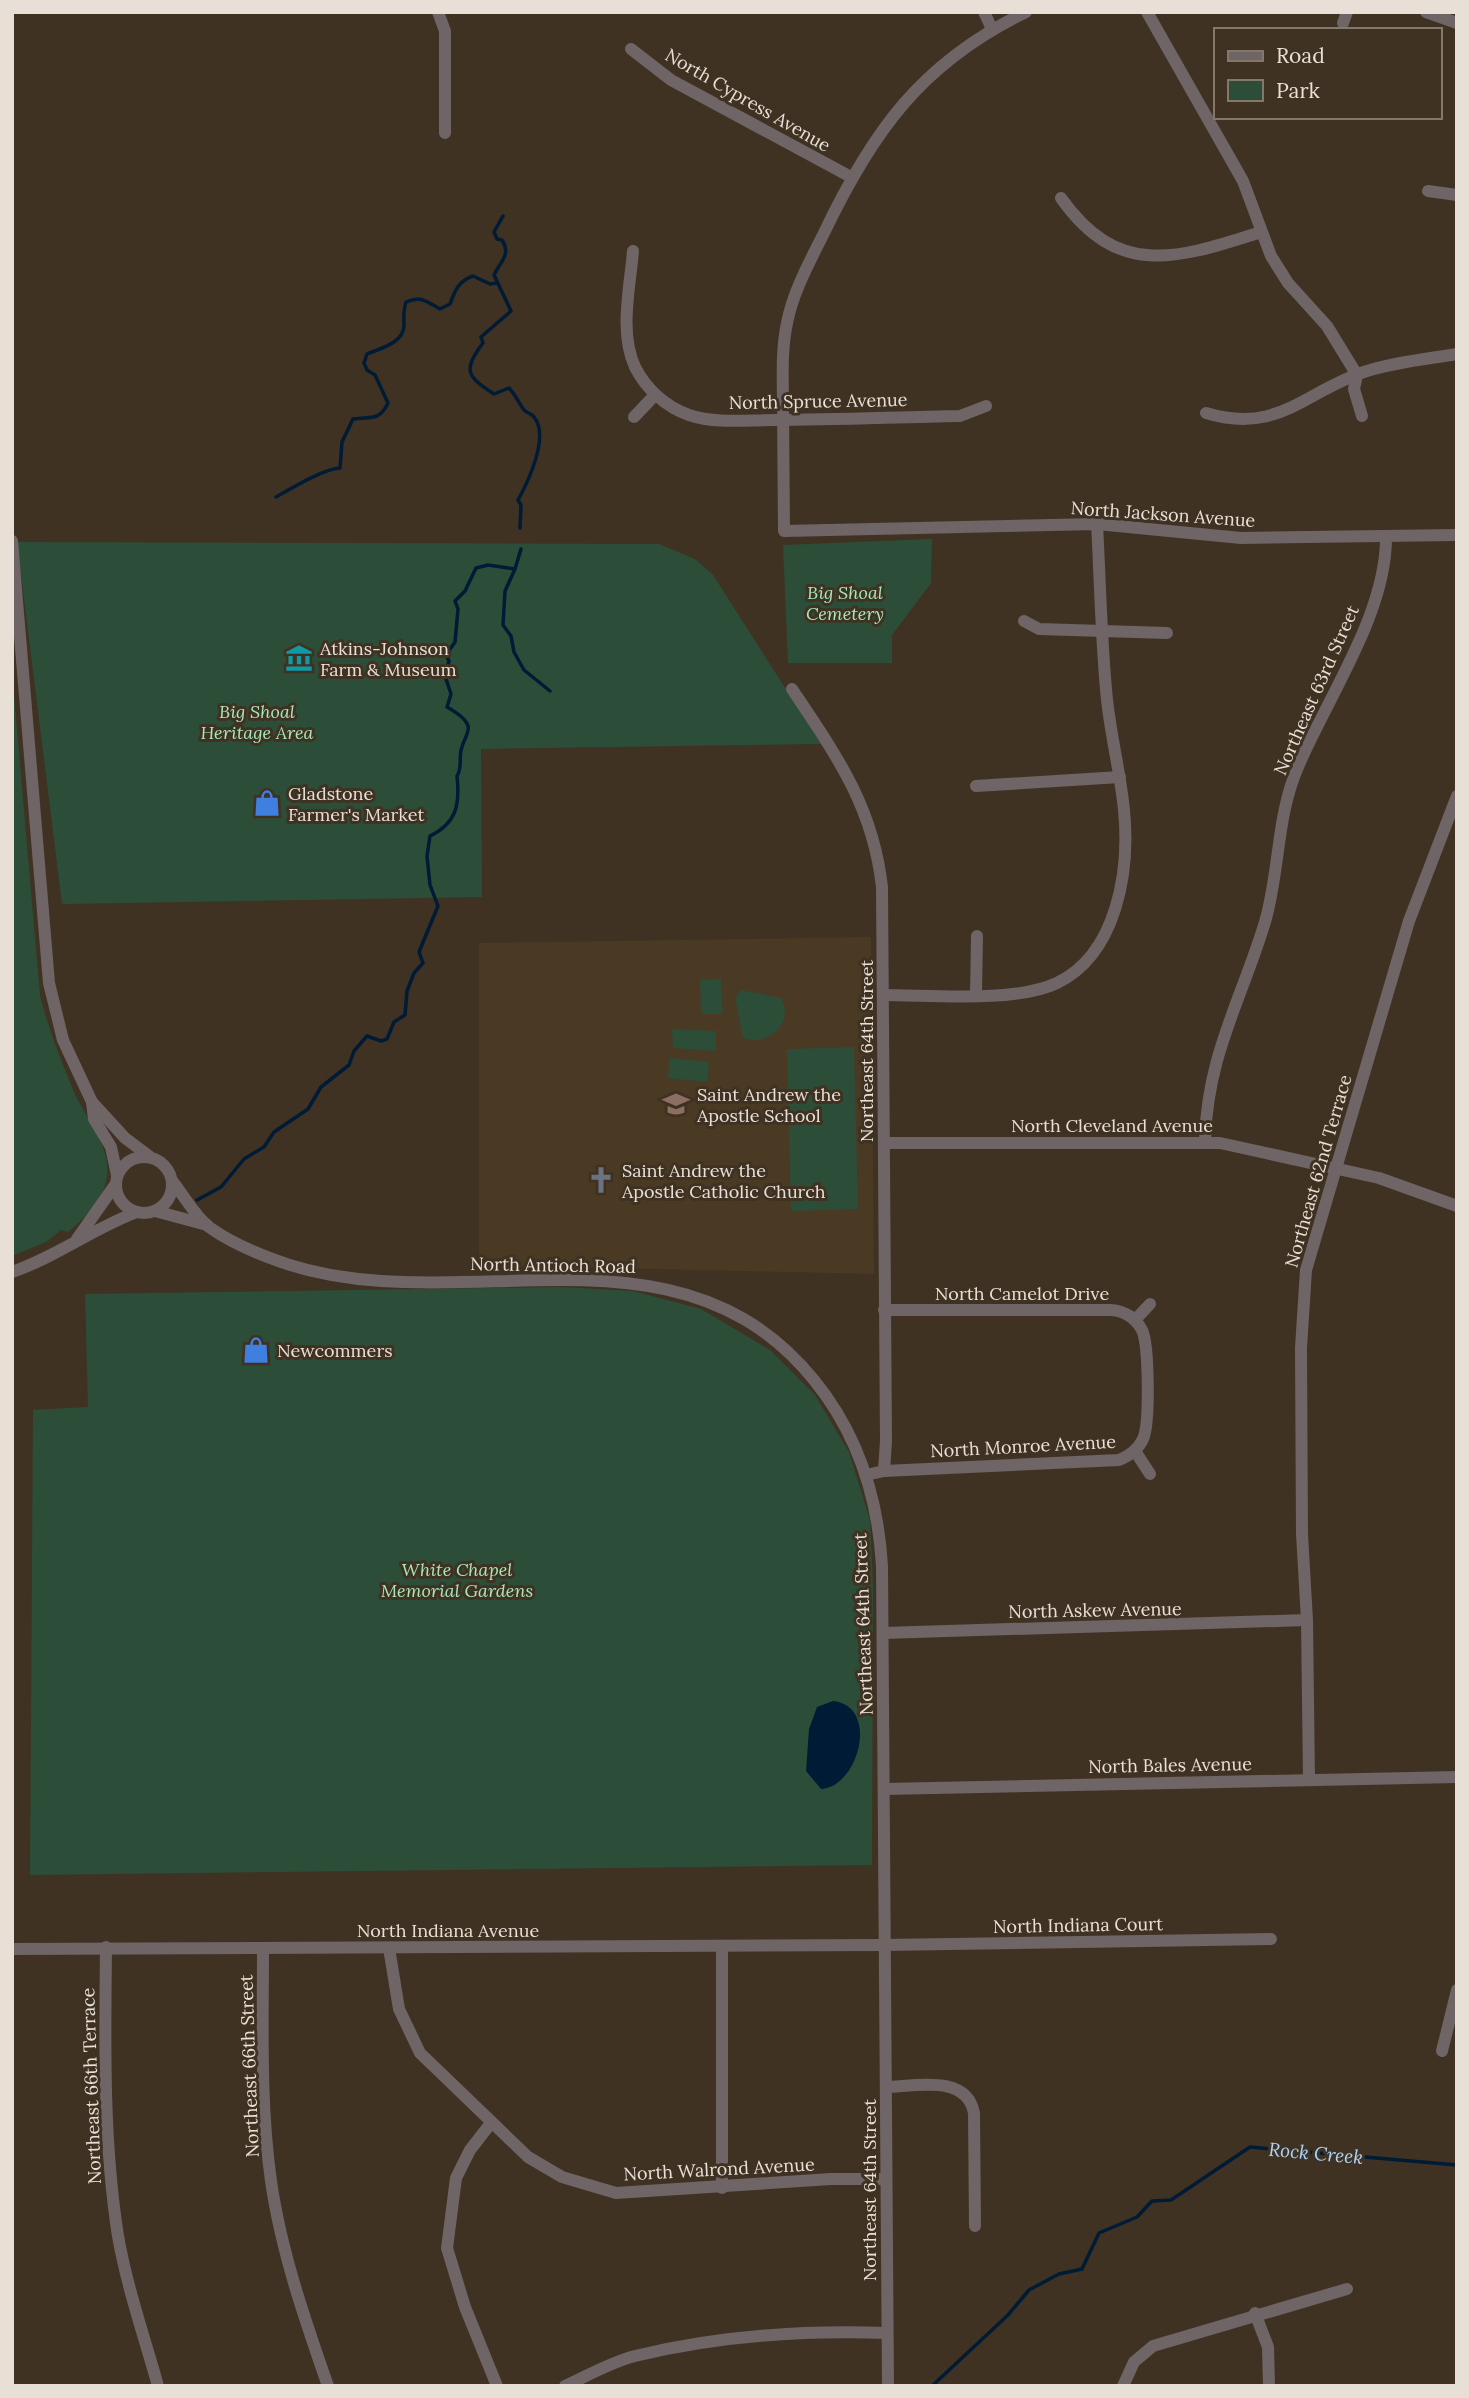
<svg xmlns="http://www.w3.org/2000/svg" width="1469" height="2398" font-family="Lora,serif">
	<rect width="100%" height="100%" fill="#3f3222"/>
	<path fill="#4a3923" d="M871 937 874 1274 479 1265V943Z"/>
	<g fill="#2c4e38">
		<path d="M932 539 931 583 892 635V663H788L783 545Z"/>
		<path d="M17 542 659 544 695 559 713 575 821 744 481 749 482 897 62 904Z"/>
		<path d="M12 671 40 996C49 1030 61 1061 74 1092 86 1119 111 1146 107 1176 105 1199 85 1218 68 1232L61 1230 46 1242 12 1256Z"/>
		<path d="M721 979 722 1014H701L700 980Z"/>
		<path d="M741 990 781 998C795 1023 768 1047 743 1038L735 997Z"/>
		<path d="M672 1029 716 1031V1051L673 1048Z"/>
		<path d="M854 1047 858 1209 791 1211 787 1049Z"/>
		<path d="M670 1058 709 1062 707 1082 668 1078Z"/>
		<path d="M561 1287 633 1291 701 1309 770 1350 815 1395 849 1452 870 1520 873 1586 872 1865 30 1875 33 1410 88 1407 85 1294Z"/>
	</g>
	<path fill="#001b35" d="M833 1701C880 1706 859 1787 821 1789L806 1771 809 1729 817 1707Z"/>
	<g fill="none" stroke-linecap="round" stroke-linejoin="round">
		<g stroke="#001b35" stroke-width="3.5">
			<path d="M503 216 494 232 497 239 502 240C512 255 499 263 494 275L511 311 481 337 483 343C463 370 466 376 494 394L509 388C516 395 519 404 525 411 528 413 532 414 534 417 550 436 528 482 518 500L521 505 520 528"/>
			<path d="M276 497C292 488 323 469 340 468L342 442 353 419C370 416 379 422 388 403L375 375 367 370 364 363 367 354C381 348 404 343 404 325 404 316 403 311 406 302 421 295 427 302 440 309L450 304C455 290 459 281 473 276L490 284 497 283"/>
			<path d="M515 569 505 591 503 625 511 636 514 652 524 670 550 691"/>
			<path d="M197 1200 221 1187 244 1159 264 1147 274 1132 308 1109 321 1087 349 1065 354 1051 367 1036 381 1041 387 1039 394 1022 405 1015 407 991 414 973 423 963 419 952 438 906 430 885 427 856 430 836C457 823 460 804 457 776 463 767 458 757 462 747 463 742 470 731 468 726 466 718 454 711 447 707L451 694 445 676 449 661 446 655 455 642 458 609 455 601 465 591 476 568 488 565 515 569 521 549"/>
			<path d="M932 2386 1008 2315 1029 2290 1059 2274 1082 2269 1099 2233 1137 2217 1152 2201 1171 2200 1250 2147 1457 2165"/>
		</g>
		<g stroke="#6f6466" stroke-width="12">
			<path d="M438 12 445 31V133"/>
			<path d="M984 12 992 29"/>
			<path d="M1026 12C921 63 872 132 823 235 809 263 793 292 787 323 781 351 783 380 783 408 783 449 784 490 784 531L1097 524 1241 538 1457 535"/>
			<path d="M1147 12 1243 181 1271 256 1288 283 1327 326 1357 375 1354 389 1362 416"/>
			<path d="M1426 12 1457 23"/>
			<path d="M1343 23 1347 12"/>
			<path d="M631 49 671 80 851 177"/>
			<path d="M1428 191 1457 195"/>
			<path d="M1061 198C1119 280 1179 258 1261 232"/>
			<path d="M633 251C630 288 619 332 635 367 646 389 666 407 689 415 716 424 746 420 774 420 836 420 898 417 960 416L986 406"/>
			<path d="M1206 413C1279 435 1304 391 1367 371 1396 362 1427 359 1457 354"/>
			<path d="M634 417 655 395"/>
			<path d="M12 541 49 983 63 1040 92 1102 94 1119 111 1147 117 1175"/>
			<path d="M1024 621 1039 629 1167 633"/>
			<path d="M792 689C836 755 873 806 882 887L886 1441 884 1471 866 1475"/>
			<path d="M976 786 1120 777"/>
			<path d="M976 994 977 936"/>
			<path d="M883 995C931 995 1015 1003 1057 983 1117 954 1130 871 1124 810 1120 769 1109 730 1106 689 1101 634 1100 579 1097 524"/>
			<path d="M92 1102 125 1138 149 1156"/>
			<path d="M1205 1141C1207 1056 1241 1001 1265 922 1280 871 1276 817 1298 767 1328 696 1387 613 1386 536"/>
			<path d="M884 1143H1220L1379 1178 1457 1206"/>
			<circle cx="144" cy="1185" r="28"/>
			<path d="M173 1182C185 1197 194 1215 209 1227 228 1241 249 1250 270 1258 451 1329 672 1205 814 1380 858 1434 878 1497 882 1566L888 2386"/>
			<path d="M155 1211 207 1225"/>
			<path d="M77 1239 115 1185"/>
			<path d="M12 1272C56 1257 94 1228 137 1212"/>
			<path d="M1135 1320 1150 1304"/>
			<path d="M1135 1451 1150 1474"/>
			<path d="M884 1471 1119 1460C1129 1456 1138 1450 1143 1439 1150 1424 1149 1345 1142 1330 1135 1317 1124 1311 1111 1310H884"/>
			<path d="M883 1633 1307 1620"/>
			<path d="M1309 1780 1307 1620 1302 1534 1301 1348 1306 1270 1409 921 1457 796"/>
			<path d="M884 1789 1457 1777"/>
			<path d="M722 1946V2188"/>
			<path d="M106 1947C105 2044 103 2140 118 2236 127 2287 144 2336 158 2386"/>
			<path d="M263 1948C263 2025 260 2104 271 2181 281 2251 305 2320 328 2386"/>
			<path d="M389 1948 399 2009 420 2053 528 2157 562 2177 616 2193 831 2179H886"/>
			<path d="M12 1949 884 1945 1271 1939"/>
			<path d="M1442 2051 1457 1990"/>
			<path d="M886 2087C916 2086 967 2074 974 2113L975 2226"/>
			<path d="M491 2123 470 2150 456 2178 447 2248 465 2307 497 2386"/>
			<path d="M1255 2313 1268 2347 1269 2386"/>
			<path d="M565 2386C587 2376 611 2362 635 2356 717 2336 803 2330 887 2333"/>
			<path d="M1123 2386 1134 2362 1153 2346 1347 2289"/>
		</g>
	</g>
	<defs>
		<symbol id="museum-bare" viewBox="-9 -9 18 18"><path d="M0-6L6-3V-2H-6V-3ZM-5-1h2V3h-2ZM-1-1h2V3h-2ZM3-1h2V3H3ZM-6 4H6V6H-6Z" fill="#0f9aa8" stroke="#3f3222" stroke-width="2.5" paint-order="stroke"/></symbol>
		<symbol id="shop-bare" viewBox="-9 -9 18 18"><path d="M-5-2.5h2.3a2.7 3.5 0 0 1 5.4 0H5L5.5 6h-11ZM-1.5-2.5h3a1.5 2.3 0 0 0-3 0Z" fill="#3f7fe0" stroke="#3f3222" stroke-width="2.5" paint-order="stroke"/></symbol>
		<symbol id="school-bare" viewBox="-9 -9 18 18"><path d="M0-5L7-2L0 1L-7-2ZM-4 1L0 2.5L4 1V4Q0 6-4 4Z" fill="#8d6e63" stroke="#3f3222" stroke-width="2.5" paint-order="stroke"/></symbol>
		<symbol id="church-bare" viewBox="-9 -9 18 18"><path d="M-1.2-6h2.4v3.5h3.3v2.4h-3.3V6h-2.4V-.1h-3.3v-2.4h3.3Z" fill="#6b7280" stroke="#3f3222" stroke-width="2.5" paint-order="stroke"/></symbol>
	</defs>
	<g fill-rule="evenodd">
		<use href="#museum-bare" x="280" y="639" width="38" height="38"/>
		<use href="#shop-bare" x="248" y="784" width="38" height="38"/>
		<use href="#school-bare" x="657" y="1085" width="38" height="38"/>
		<use href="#church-bare" x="582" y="1161" width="38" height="38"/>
		<use href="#shop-bare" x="237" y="1331" width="38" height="38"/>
	</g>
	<g text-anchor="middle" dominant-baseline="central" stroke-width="6" stroke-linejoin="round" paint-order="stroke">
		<g font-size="18" fill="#e8e0d6" stroke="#3f3222">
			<text transform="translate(748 100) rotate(30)">North Cypress Avenue</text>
			<text transform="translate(818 401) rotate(-1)">North Spruce Avenue</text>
			<text transform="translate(1163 514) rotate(4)">North Jackson Avenue</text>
			<text transform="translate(1316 690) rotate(-66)">Northeast 63rd Street</text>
			<text transform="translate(866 1051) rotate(-90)">Northeast 64th Street</text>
			<text x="1112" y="1125">North Cleveland Avenue</text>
			<text transform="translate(1318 1171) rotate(-74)">Northeast 62nd Terrace</text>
			<text transform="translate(553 1265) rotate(1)">North Antioch Road</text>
			<text x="1022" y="1293">North Camelot Drive</text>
			<text transform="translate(1023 1446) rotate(-3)">North Monroe Avenue</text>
			<text transform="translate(1095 1610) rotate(-1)">North Askew Avenue</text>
			<text transform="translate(863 1624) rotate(-92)">Northeast 64th Street</text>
			<text transform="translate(1170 1765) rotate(-1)">North Bales Avenue</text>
			<text transform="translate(1078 1925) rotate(-1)">North Indiana Court</text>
			<text x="448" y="1930">North Indiana Avenue</text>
			<text transform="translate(249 2066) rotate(-92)">Northeast 66th Street</text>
			<text transform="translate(91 2086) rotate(-92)">Northeast 66th Terrace</text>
			<text transform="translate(719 2169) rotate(-3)">North Walrond Avenue</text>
			<text transform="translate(869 2190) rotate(-90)">Northeast 64th Street</text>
		</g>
		<g font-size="18" font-style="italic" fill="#a5e8bb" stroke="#3f3222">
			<text x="845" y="592">Big Shoal<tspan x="845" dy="21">Cemetery</tspan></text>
			<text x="257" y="711">Big Shoal<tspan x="257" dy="21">Heritage Area</tspan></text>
			<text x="457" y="1569">White Chapel<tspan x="457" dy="21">Memorial Gardens</tspan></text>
		</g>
		<g font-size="18" fill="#e8e0d6" stroke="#3f3222" text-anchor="start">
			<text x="320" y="648">Atkins-Johnson<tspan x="320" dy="21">Farm &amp; Museum</tspan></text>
			<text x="288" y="793">Gladstone<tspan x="288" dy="21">Farmer's Market</tspan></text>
			<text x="697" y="1094">Saint Andrew the<tspan x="697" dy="21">Apostle School</tspan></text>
			<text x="622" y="1170">Saint Andrew the<tspan x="622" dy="21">Apostle Catholic Church</tspan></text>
			<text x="277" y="1350">Newcommers</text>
		</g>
		<g font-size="19" font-style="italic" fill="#a9d4fd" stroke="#3f3222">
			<text transform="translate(1316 2153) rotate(5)">Rock Creek</text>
		</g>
	</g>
	<rect width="1469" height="2398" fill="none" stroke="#e8e0d6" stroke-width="28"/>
	<rect x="1214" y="28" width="228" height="91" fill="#3f3222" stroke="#83786a" stroke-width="2"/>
	<rect x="1228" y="51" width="35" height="10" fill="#6f6466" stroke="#83786a" stroke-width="2"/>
	<text x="1276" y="63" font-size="21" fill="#e8e0d6">Road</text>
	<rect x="1228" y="80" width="35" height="21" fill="#2c4e38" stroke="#83786a" stroke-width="2"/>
	<text x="1276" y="98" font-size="21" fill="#e8e0d6">Park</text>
</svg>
